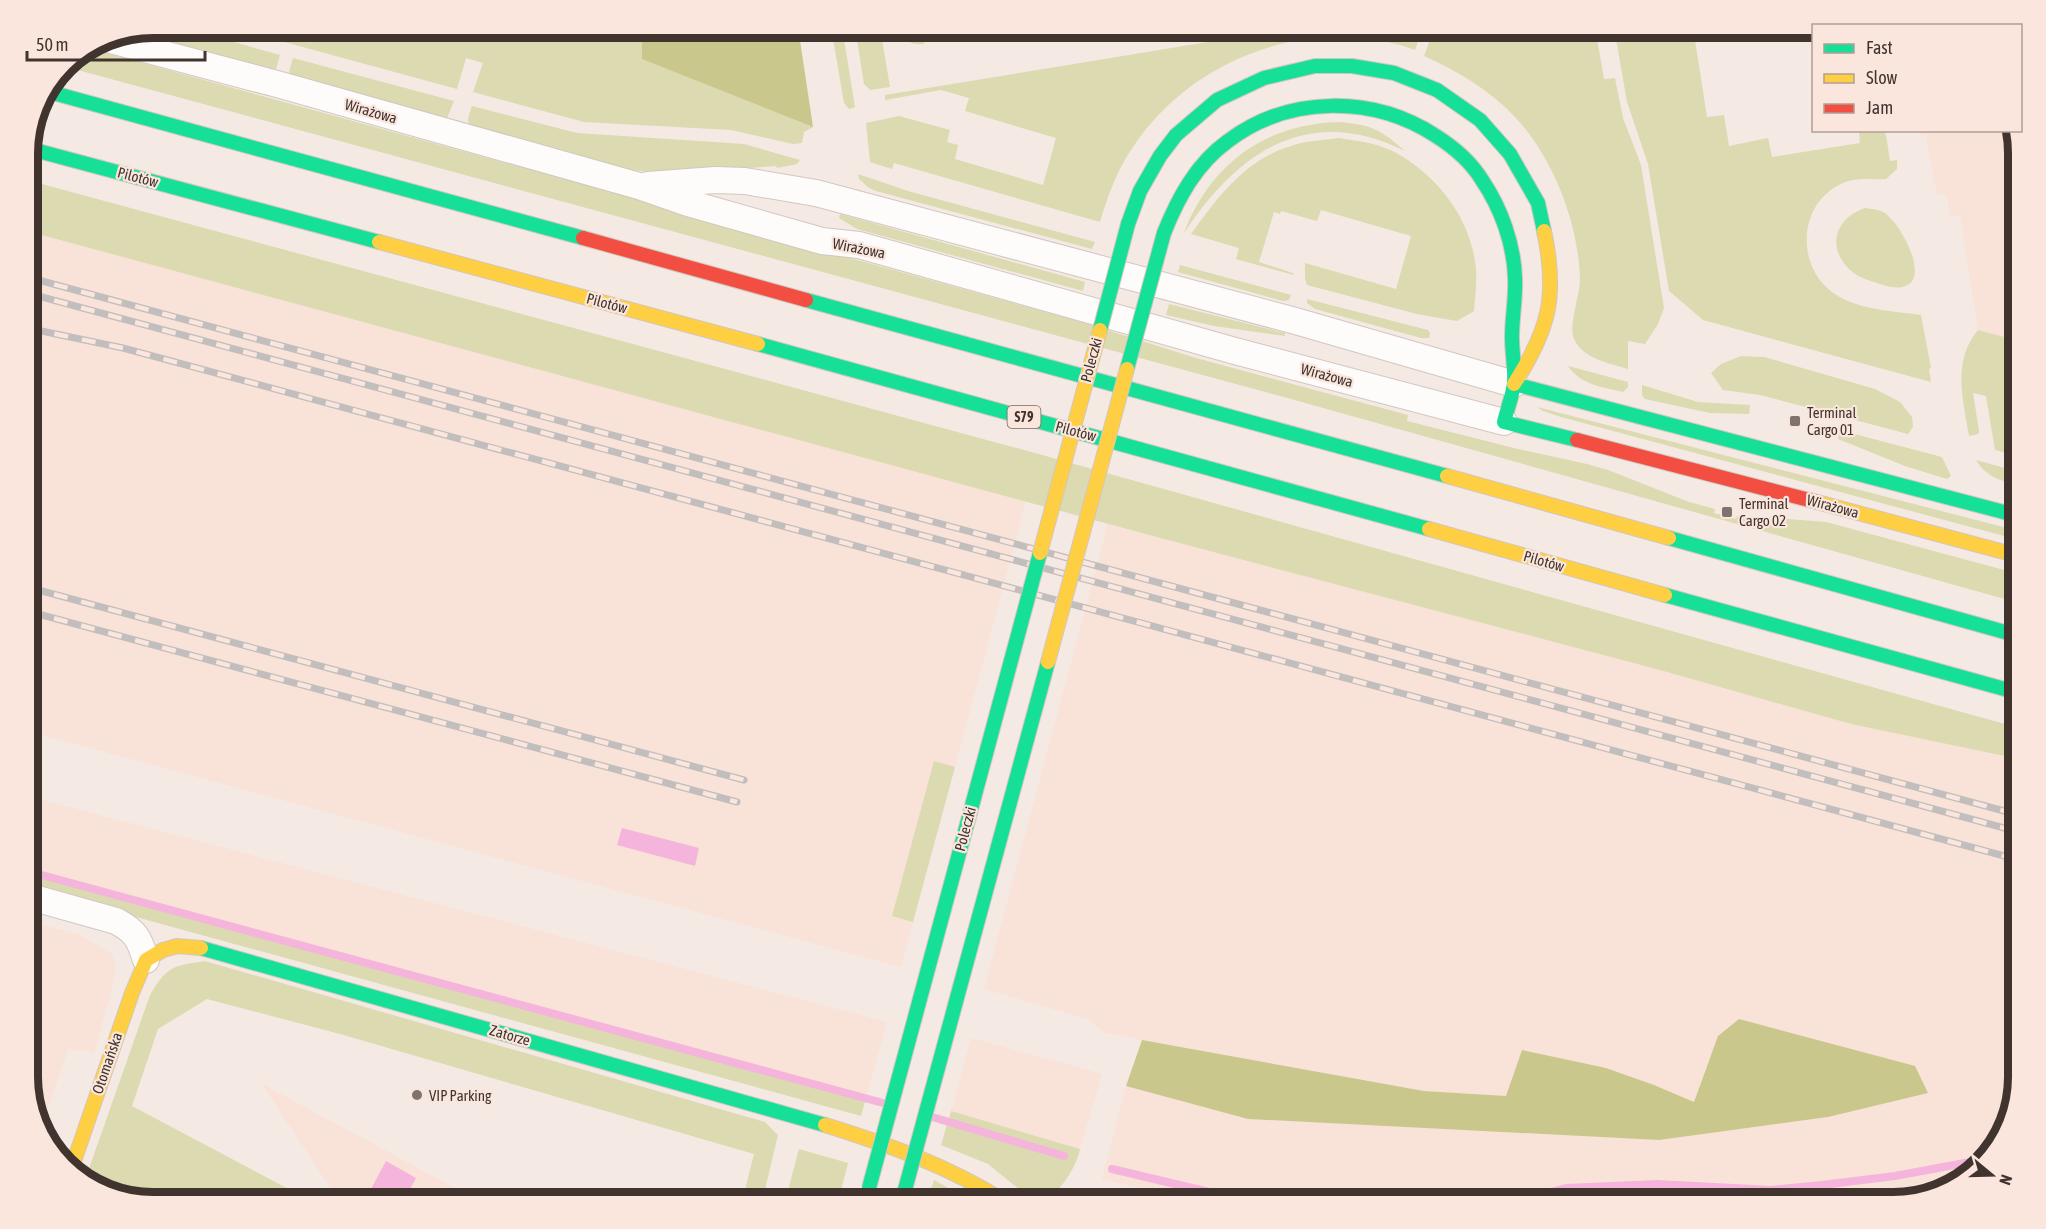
<svg xmlns="http://www.w3.org/2000/svg" width="2046" height="1229" font-family="'Asap Condensed',sans-serif">
	<rect width="100%" height="100%" fill="#f4e9e3"/>
	<g fill="#f9e2d7">
		<path d="M1920 131H2014L2019 145V341L1978 330 1960 215 1950 216 1946 194 1937 195 1926 135H1921Z"/>
		<path d="M27 231 1026 501 955 767 934 762 892 915 913 922 901 967 27 731Z"/>
		<path d="M1108 524 1660 670 1851 724 2019 759V1076L2002 1139 1971 1170 1909 1186 1795 1198H1720L1664 1202H1193L1102 1179 1126 1086 1248 1119 1659 1140 1828 1117 1927 1093 1708 1060 1694 1102 1654 1085 1606 1068 1522 1050 1506 1096 1424 1091 1105 1033 1088 1019 984 989Z"/>
		<path d="M27 796 887 1022 867 1095 27 868Z"/>
		<path d="M27 921 78 934 112 954 116 967 111 993 94 1052 68 1049 41 1129 27 1084Z"/>
		<path d="M971 1038 1102 1074 1080 1149 951 1111Z"/>
		<path d="M262 1084 481 1202H340Z"/>
	</g>
	<g fill="#dcdab0">
		<path d="M153 27H181L280 55 275 73 131 31Z"/>
		<path d="M229 27H642L643 59 813 127 804 132 802 143 793 144 731 130 584 122 473 92 483 63 466 58 457 89Z"/>
		<path d="M831 27H842L855 107 849 109 844 103Z"/>
		<path d="M855 27H880L890 87 870 90 864 84Z"/>
		<path d="M901 27H921L924 44C911 45 902 41 901 27Z"/>
		<path d="M1300 27H1595L1604 79 1615 78 1623 118 1641 165 1664 308 1658 324 1645 344 1628 341V369C1609 363 1583 359 1574 339 1568 326 1580 295 1580 280 1579 224 1553 157 1515 117 1490 90 1457 71 1424 56L1431 37 1421 34 1415 50C1313 13 1192 57 1133 147 1117 170 1108 195 1100 222L894 163 892 169 870 162 866 123 899 116 950 130 947 142 958 145 955 159 1043 185 1056 138 965 111 969 98 941 90 885 100V95Z"/>
		<path d="M1614 27H1693L1707 117 1724 115 1729 146 1768 138 1772 157 1860 143 1859 131H1883L1886 135 1890 161 1897 160V169L1886 179C1867 180 1855 176 1837 186 1798 208 1797 266 1832 292 1856 310 1893 311 1921 315L1931 368 1929 369 1931 382 1703 320 1669 291 1648 164 1627 102Z"/>
		<path d="M88 48 1075 320 1196 358 1408 415 1407 421 1514 448 1587 464 1608 470 1689 502 1715 509 1714 513 1736 519 1737 516 1761 522 1764 517 1826 522 2019 574V603L1291 399 63 66Z"/>
		<path d="M293 58 454 101 447 118 442 121 291 77 289 72Z"/>
		<path d="M472 106 577 133 744 144 800 160 797 164 777 168 776 166C741 168 705 174 670 173 606 172 532 145 469 128L468 118Z"/>
		<path d="M1339 122C1372 125 1380 129 1405 151 1309 103 1238 151 1184 233 1210 164 1265 124 1339 122Z"/>
		<path d="M1339 138C1360 141 1382 144 1400 155 1441 180 1472 221 1476 270 1477 283 1475 297 1474 311L1457 321 1417 314 1307 285 1305 278V263L1396 289 1411 236 1321 210 1317 221 1281 211 1280 214 1274 212 1259 262 1293 273 1294 275 1236 259 1239 248 1191 234C1217 198 1244 161 1288 147 1304 141 1322 140 1339 138Z"/>
		<path d="M858 174 908 191 1095 242 1092 249 876 191 869 188 859 179Z"/>
		<path d="M27 180 1035 453 2019 728V759L1851 724 1660 670 1153 536 27 231Z"/>
		<path d="M1865 208C1871 209 1878 209 1883 212 1899 220 1931 278 1905 286 1899 289 1890 287 1883 285 1871 281 1858 278 1849 269 1826 246 1836 218 1865 208Z"/>
		<path d="M840 214 1085 282 1083 291 857 229 839 218Z"/>
		<path d="M1180 265 1291 295 1289 300 1283 301 1178 272Z"/>
		<path d="M1307 299 1428 330 1430 333 1429 338H1421L1315 309 1307 303Z"/>
		<path d="M1169 304 1285 333V336L1214 326 1166 315Z"/>
		<path d="M1978 330 2019 341V456L1995 450 1986 396 1973 393 1979 431 1978 434 1969 436C1963 399 1952 361 1978 330Z"/>
		<path d="M1741 356 1764 357 1875 389 1900 402 1912 417 1913 427 1908 434 1760 395 1723 390 1711 373 1721 364Z"/>
		<path d="M1568 366 1628 382V387L1623 392C1602 387 1581 385 1568 366Z"/>
		<path d="M1642 385 1698 402 1750 405 1749 414 1710 413 1645 399 1642 395Z"/>
		<path d="M1537 407 2019 531V540L1561 417 1543 411Z"/>
		<path d="M1843 431 1942 457 1951 476 1947 479 1905 466 1838 439 1840 432Z"/>
		<path d="M1976 460 2019 472V485C2001 481 1986 477 1976 460Z"/>
		<path d="M934 761 955 767 913 922 892 916Z"/>
		<path d="M27 868 867 1095 861 1116 27 887Z"/>
		<path d="M205 961 765 1122 778 1135 762 1202H742L754 1154 340 1034 207 999 158 1029 132 1106 313 1202H153L90 1185 85 1180 150 995C167 966 173 966 205 961Z"/>
		<path d="M951 1111 1080 1149C1076 1168 1064 1183 1052 1197L1035 1200 1014 1185 988 1164 941 1145Z"/>
		<path d="M799 1149 848 1163 838 1202H785Z"/>
		<path d="M934 1180 973 1202H927Z"/>
	</g>
	<g fill="#cac78c">
		<path d="M642 27H798L813 127 642 59Z"/>
		<path d="M1739 1019 1915 1066 1928 1093 1828 1117 1659 1140 1248 1119 1126 1086 1142 1040 1424 1091 1506 1096 1522 1050 1606 1068 1654 1085 1694 1102 1718 1036Z"/>
	</g>
	<g fill="#f5b4db">
		<path d="M622 828 699 848 695 866 617 845Z"/>
		<path d="M386 1161 416 1178 403 1202H364Z"/>
	</g>
	<g fill="none" stroke-linecap="round" stroke-linejoin="round">
		<g stroke="#f5b4db" stroke-width="8">
			<path d="M27 871 883 1103"/>
			<path d="M932 1117 1064 1156"/>
			<path d="M1112 1169 1251 1202"/>
			<path d="M1496 1202 1533 1197 1566 1188 1657 1184 1771 1190 1822 1185 1895 1176 1981 1160"/>
		</g>
		<defs>
			<g id="street">
				<path d="M103 38 277 84 639 186 688 203 822 241 859 245 1235 351 1504 422"/>
				<path d="M648 185 715 180 745 181 816 193 1292 320 1514 384"/>
				<path d="M27 896 116 921C137 932 139 939 146 960"/>
			</g>
			<g id="fast">
				<path d="M46 91 583 238"/>
				<path d="M27 148 379 242"/>
				<path d="M1128 224 1140 191 1160 156 1176 135 1217 100 1264 78 1315 66H1352L1394 73 1437 90 1480 120 1510 154 1538 203 1544 231"/>
				<path d="M1164 233C1178 198 1196 164 1228 141 1289 95 1373 95 1436 136 1455 148 1471 162 1482 180 1501 208 1514 244 1515 278 1516 298 1512 317 1512 337 1512 352 1515 367 1514 382 1513 396 1507 409 1504 422L1577 440"/>
				<path d="M806 300 1447 476"/>
				<path d="M758 344 1429 529"/>
				<path d="M1514 384 2019 516"/>
				<path d="M1669 538 2019 636"/>
				<path d="M1665 595 2019 693"/>
				<path d="M201 948 825 1125"/>
			</g>
			<g id="slow">
				<path d="M379 242 758 344"/>
				<path d="M1514 384C1549 330 1558 296 1544 231"/>
				<path d="M1447 476 1669 538"/>
				<path d="M1817 502 2019 556"/>
				<path d="M1429 529 1665 595"/>
				<path d="M825 1125C889 1145 949 1166 1005 1202"/>
				<path d="M72 1167 132 993 146 960 163 950 177 946 201 948"/>
			</g>
			<g id="jam">
				<path d="M583 238 806 300"/>
				<path d="M1577 440 1817 502"/>
			</g>
		</defs>
		<use href="#street" stroke="#d2c7c1" stroke-width="28"/>
		<use href="#fast" stroke="#d2c7c1" stroke-width="16"/>
		<use href="#slow" stroke="#d2c7c1" stroke-width="16"/>
		<use href="#jam" stroke="#d2c7c1" stroke-width="16"/>
		<use href="#street" stroke="#fdfcfb" stroke-width="26"/>
		<use href="#fast" stroke="#16e098" stroke-width="14"/>
		<use href="#slow" stroke="#ffcf43" stroke-width="14"/>
		<use href="#jam" stroke="#f24e42" stroke-width="14"/>
		<defs>
			<g id="rail">
				<path d="M27 277 2019 815"/>
				<path d="M27 293 2019 832"/>
				<path d="M27 328 123 348 2019 860"/>
				<path d="M27 587 744 780"/>
				<path d="M27 611 737 802"/>
			</g>
		</defs>
		<use href="#rail" stroke="#c1bebd" stroke-width="7"/>
		<use href="#rail" stroke="#fae6dd" stroke-width="4.5" stroke-dasharray="14" stroke-linecap="butt"/>
		<defs>
			<g id="fast-bridge">
				<path d="M1100 330 1128 224"/>
				<path d="M1127 369 1164 233"/>
				<path d="M869 1188 1040 553"/>
				<path d="M903 1197 1048 662"/>
			</g>
			<g id="slow-bridge">
				<path d="M1040 553 1100 330"/>
				<path d="M1048 662 1127 369"/>
			</g>
		</defs>
		<use href="#fast-bridge" stroke="#d2c7c1" stroke-width="16" stroke-linecap="butt"/>
		<use href="#slow-bridge" stroke="#d2c7c1" stroke-width="16" stroke-linecap="butt"/>
		<use href="#fast-bridge" stroke="#16e098" stroke-width="14"/>
		<use href="#slow-bridge" stroke="#ffcf43" stroke-width="14"/>
	</g>
	<g fill="#80736e" stroke="#fae6dd" stroke-width="2">
		<rect x="1789" y="415" width="12" height="12" rx="3"/>
		<rect x="1721" y="506" width="12" height="12" rx="3"/>
		<circle cx="417" cy="1095" r="6"/>
	</g>
	<g text-anchor="middle" dominant-baseline="central" stroke-width="4.5" stroke-linejoin="round" paint-order="stroke">
		<rect fill="#fae6dd" stroke="#786963" stroke-width="1.5" x="1007.5" y="406" width="33" height="22" rx="4.5"/>
		<g font-size="14" font-weight="bold" fill="#41342f">
			<text x="1024" y="417">S79</text>
		</g>
		<g font-size="15" fill="#41342f" stroke="#fae6dd">
			<text transform="translate(371 111) rotate(16)">Wirażowa</text>
			<text transform="translate(138 177) rotate(15)">Pilotów</text>
			<text transform="translate(859 248) rotate(11)">Wirażowa</text>
			<text transform="translate(607 303) rotate(15)">Pilotów</text>
			<text transform="translate(1091 360) rotate(-75)">Poleczki</text>
			<text transform="translate(1327 375) rotate(15)">Wirażowa</text>
			<text transform="translate(1076 431) rotate(15)">Pilotów</text>
			<text transform="translate(1833 506) rotate(15)">Wirażowa</text>
			<text transform="translate(1544 561) rotate(16)">Pilotów</text>
			<text transform="translate(965 829) rotate(-75)">Poleczki</text>
			<text transform="translate(510 1035) rotate(16)">Zatorze</text>
			<text transform="translate(107 1063) rotate(-71)">Otomańska</text>
		</g>
		<g font-size="15" fill="#41342f" stroke="#fae6dd" text-anchor="start">
			<text x="1807" y="412">Terminal<tspan x="1807" dy="17">Cargo 01</tspan></text>
			<text x="1739" y="503">Terminal<tspan x="1739" dy="17">Cargo 02</tspan></text>
			<text x="429" y="1095">VIP Parking</text>
		</g>
	</g>
	<path d="M0 0H2046V1229H0ZM153 38H1893A115 115 0 0 1 2008 153V1077A115 115 0 0 1 1893 1192H153A115 115 0 0 1 38 1077V153A115 115 0 0 1 153 38Z" fill="#fae6dd" fill-rule="evenodd"/>
	<path fill="none" stroke="#41342f" stroke-width="8" d="M153 38H1893A115 115 0 0 1 2008 153V1077A115 115 0 0 1 1893 1192H153A115 115 0 0 1 38 1077V153A115 115 0 0 1 153 38Z"/>
	<rect x="1812" y="24" width="210" height="108" fill="#fae6dd" stroke="#b09f97" stroke-width="1.5"/>
	<rect x="1824" y="44" width="30" height="9" fill="#16e098" stroke="#b09f97" stroke-width="1.5"/>
	<text x="1866" y="54" font-size="18" fill="#41342f">Fast</text>
	<rect x="1824" y="74" width="30" height="9" fill="#ffcf43" stroke="#b09f97" stroke-width="1.5"/>
	<text x="1866" y="84" font-size="18" fill="#41342f">Slow</text>
	<rect x="1824" y="104" width="30" height="9" fill="#f24e42" stroke="#b09f97" stroke-width="1.5"/>
	<text x="1866" y="114" font-size="18" fill="#41342f">Jam</text>
	<g transform="translate(1992 1175) rotate(109)" stroke="#fae6dd" stroke-width="4.5" paint-order="stroke">
	<path d="M0-4.5L10 22L0 15L-10 22Z" fill="#41342f"/>
	<text y="-9" font-size="16" font-weight="bold" text-anchor="middle" fill="#41342f">N</text>
	</g>
	<path d="M27 51v9h178v-9" fill="none" stroke="#41342f" stroke-width="3"/>
	<text x="36" y="51" font-size="18" fill="#41342f" stroke="#fae6dd" stroke-width="4.5" paint-order="stroke">50 m</text>
</svg>
